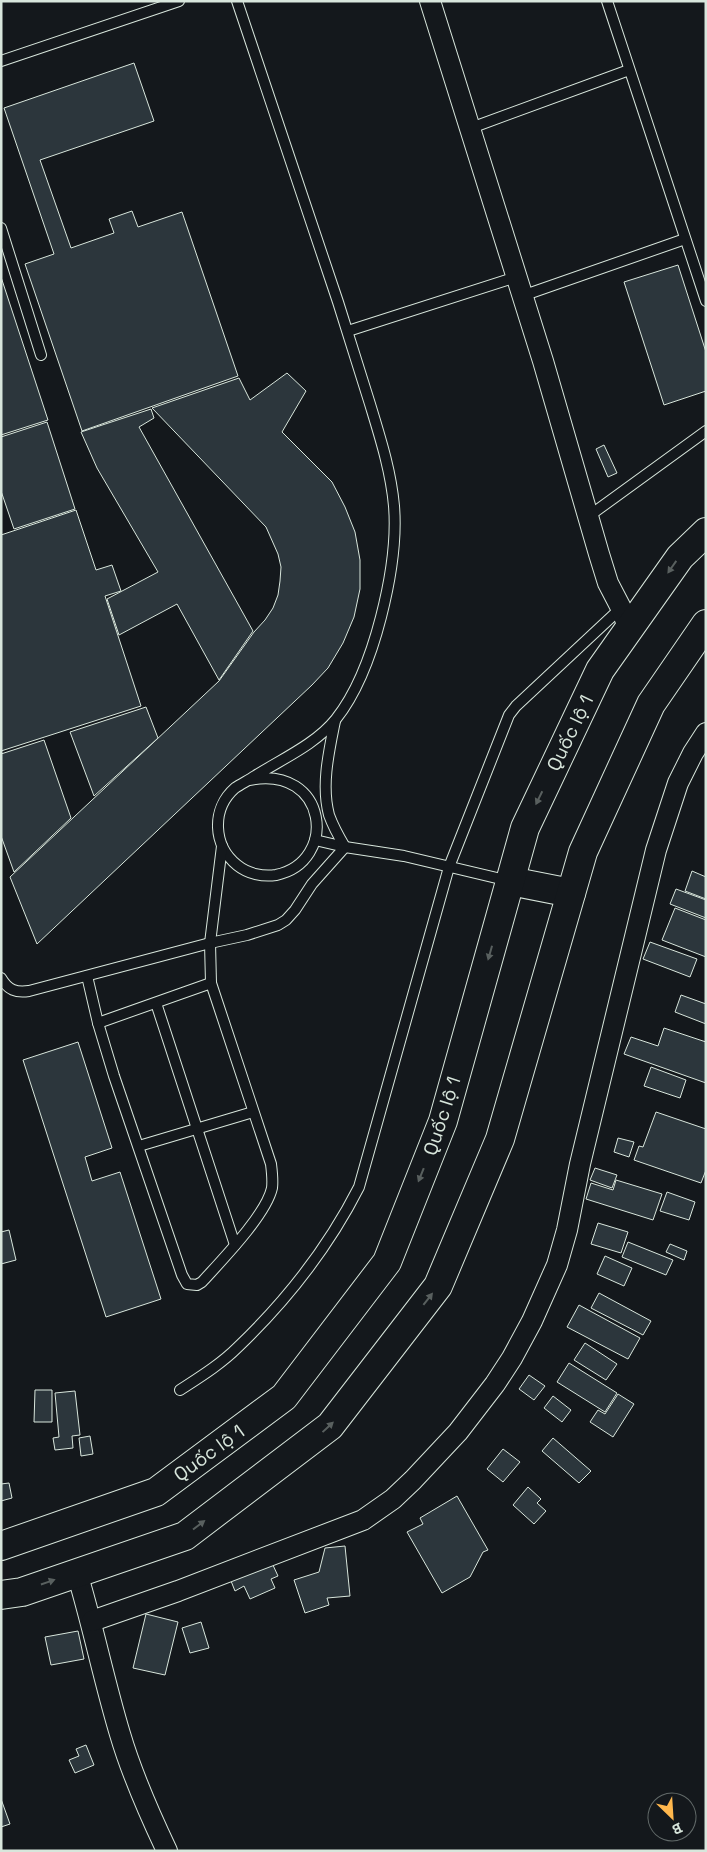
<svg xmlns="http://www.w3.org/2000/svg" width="707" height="1852" font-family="'Space Grotesk',sans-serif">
	<rect width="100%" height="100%" fill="#14181c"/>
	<g fill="#2c363c" stroke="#d8e6dc">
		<path d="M134 63 154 121 40 160 71 248 114 233 109 219 132 211 138 227 182 212 238 376 82 431 25 264 54 254 4 108Z"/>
		<path d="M678 265 706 352V391L664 405 624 282Z"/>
		<path d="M1 277 48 420 1 435Z"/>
		<path d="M287 373 306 391 282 432 332 482 345 507 355 532 360 560V589L354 617 343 643 328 668 312 685 37 944 10 877 219 681 254 632 265 620 273 608 278 595 280 581 281 567 278 554 266 527 152 408 239 378 250 400Z"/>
		<path d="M151 409 154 418 139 427 253 631 219 680 177 604 119 635 107 599 158 572 97 468 81 432Z"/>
		<path d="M47 422 75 509 14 529 1 491V437Z"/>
		<path d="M604 445 617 473 608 477 596 449Z"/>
		<path d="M76 510 96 570 112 565 121 591 105 596 141 706 1 751V535Z"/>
		<path d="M146 707 158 738 94 796 70 732Z"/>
		<path d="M44 740 71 818 14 872 1 836V754Z"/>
		<path d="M692 871 706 877V899L685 891Z"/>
		<path d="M676 889 706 900V918L670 904Z"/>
		<path d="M675 908 706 920V957L662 940Z"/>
		<path d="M650 942 697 959 690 977 643 959Z"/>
		<path d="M681 995 706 1004V1024L675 1012Z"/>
		<path d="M664 1028 706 1042V1083L624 1054 631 1037 658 1046Z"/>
		<path d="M78 1042 112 1148 85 1157 92 1181 120 1172 161 1299 106 1317 23 1060Z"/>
		<path d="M651 1067 686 1080 680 1098 644 1086Z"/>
		<path d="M656 1112 706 1129V1170L701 1183 634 1160 639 1146 643 1147Z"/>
		<path d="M618 1138 634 1142 629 1157 614 1152Z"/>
		<path d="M595 1168 617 1175 612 1188 590 1180Z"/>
		<path d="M616 1180 662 1194 653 1220 586 1199 591 1183 613 1190Z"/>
		<path d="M667 1192 695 1202 689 1220 660 1211Z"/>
		<path d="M598 1223 628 1232 621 1253 591 1244Z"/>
		<path d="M9 1230 16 1260 1 1264V1232Z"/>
		<path d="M628 1242 673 1260 666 1275 622 1257Z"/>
		<path d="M670 1244 687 1251 684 1260 666 1252Z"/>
		<path d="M605 1256 632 1268 624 1286 597 1274Z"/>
		<path d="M599 1293 651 1321 643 1335 591 1308Z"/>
		<path d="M579 1305 640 1338 628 1359 567 1327Z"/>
		<path d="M585 1343 617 1364 606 1380 574 1360Z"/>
		<path d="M569 1363 617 1393 605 1412 557 1382Z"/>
		<path d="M529 1375 545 1386 534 1400 519 1389Z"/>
		<path d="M35 1390H52V1422H34Z"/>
		<path d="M75 1391 80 1435 72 1436 73 1448 55 1450 53 1438 59 1437 55 1393Z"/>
		<path d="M618 1394 634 1404 613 1437 590 1422 598 1410 605 1414Z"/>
		<path d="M553 1396 571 1410 562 1422 544 1408Z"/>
		<path d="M90 1436 93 1454 81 1456 79 1438Z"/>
		<path d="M553 1438 591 1471 579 1483 542 1451Z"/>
		<path d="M503 1449 520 1462 503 1482 487 1469Z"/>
		<path d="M9 1483 12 1498 1 1501V1484Z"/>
		<path d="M528 1487 541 1499 537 1503 546 1511 534 1524 513 1505Z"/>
		<path d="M457 1496 488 1550 483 1552 470 1577 442 1593 407 1532 423 1524 420 1518Z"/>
		<path d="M345 1546 350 1596 327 1598 329 1605 305 1613 294 1580 319 1572 325 1548Z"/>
		<path d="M272 1563 278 1576 271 1579 275 1588 250 1599 244 1586 235 1591 231 1581Z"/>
		<path d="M146 1614 178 1622 165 1675 133 1668Z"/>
		<path d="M201 1622 209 1648 190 1653 182 1628Z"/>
		<path d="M78 1631 84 1659 51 1665 45 1637Z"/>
		<path d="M86 1745 94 1765 75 1773 69 1760 79 1756 76 1749Z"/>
		<path d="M1 1799 10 1824 1 1827Z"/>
	</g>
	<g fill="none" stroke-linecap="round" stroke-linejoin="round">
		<defs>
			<g id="lane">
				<path d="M237 1C270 102 304 202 338 302 349 336 359 370 370 404 380 437 391 471 394 506 397 543 390 582 381 617 372 652 359 690 336 719 316 744 282 759 255 776 249 780 241 784 235 788 211 809 213 846 237 865 248 874 263 877 276 875 339 862 328 764 249 780"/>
				<path d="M607 1 706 301"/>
				<path d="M1 61 179 1"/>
				<path d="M471 128 629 70"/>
				<path d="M1 228 41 355"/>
				<path d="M522 296 685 239"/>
				<path d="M348 331 516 277"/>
				<path d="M589 516 706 431"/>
				<path d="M315 840 345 847 404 856 509 881"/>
				<path d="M87 976 98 1023 114 1076 182 1275 187 1284 197 1285 202 1282C221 1261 266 1215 272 1188 273 1180 272 1172 271 1164L211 983 210 943 222 846"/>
				<path d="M1 978C8 990 16 993 29 991L210 943 247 935 278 925 286 920 295 910 312 884 345 847C339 837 333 826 329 815 321 785 329 751 335 721"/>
				<path d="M156 1003 235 1245"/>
				<path d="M98 1023 211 983"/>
				<path d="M139 1146 253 1112"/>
				<path d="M180 1390C200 1377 221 1364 238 1347 286 1301 329 1246 359 1187L449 867 509 715 516 706 621 608"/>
			</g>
			<g id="street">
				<path d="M430 1 543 361 599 554 608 583 621 608 629 630"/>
				<path d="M77 1573C93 1626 104 1681 120 1734 132 1775 149 1813 167 1851"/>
				<path d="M92 1621 178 1591 363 1520 393 1499 413 1480 458 1432 495 1384 512 1358 532 1321 557 1265 567 1230 580 1164 656 850 678 783 693 753 706 733"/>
			</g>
			<g id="highway">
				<path d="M510 881 571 893"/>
				<path d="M1 1546 156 1492 284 1397 387 1262 443 1121 525 828 600 670 680 557 706 532"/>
				<path d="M1 1595 22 1592 185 1536 330 1426 438 1286 500 1139 583 852 651 704 706 624"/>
			</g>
		</defs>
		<use href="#lane" stroke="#d8e6dc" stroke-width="12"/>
		<use href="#street" stroke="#d8e6dc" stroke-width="22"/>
		<use href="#highway" stroke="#d8e6dc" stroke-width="30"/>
		<use href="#lane" stroke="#14181c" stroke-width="10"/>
		<use href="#street" stroke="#14181c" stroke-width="20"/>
		<use href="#highway" stroke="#14181c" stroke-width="28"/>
	</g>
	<defs><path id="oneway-solid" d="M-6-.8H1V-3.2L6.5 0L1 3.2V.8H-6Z" transform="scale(1.25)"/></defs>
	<g fill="#59605f">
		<use href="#oneway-solid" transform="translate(672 567) rotate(125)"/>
		<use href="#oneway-solid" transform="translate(539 798) rotate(116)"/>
		<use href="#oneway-solid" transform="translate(490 953) rotate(106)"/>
		<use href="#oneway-solid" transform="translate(421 1175) rotate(112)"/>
		<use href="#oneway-solid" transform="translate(428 1299) rotate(-52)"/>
		<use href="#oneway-solid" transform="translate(328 1427) rotate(-43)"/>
		<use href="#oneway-solid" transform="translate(199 1525) rotate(-37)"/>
		<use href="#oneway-solid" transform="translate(48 1582) rotate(-19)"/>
	</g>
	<g text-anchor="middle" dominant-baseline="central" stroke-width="4" stroke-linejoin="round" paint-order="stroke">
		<g font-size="19" fill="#d8e6dc" stroke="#14181c">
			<text transform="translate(570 733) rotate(-64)">Quốc lộ 1</text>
			<text transform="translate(442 1116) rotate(-72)">Quốc lộ 1</text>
			<text transform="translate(209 1453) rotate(-36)">Quốc lộ 1</text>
		</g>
	</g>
	<rect width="707" height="1852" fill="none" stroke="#d8e6dc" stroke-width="5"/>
	<g transform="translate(672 1817) rotate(155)"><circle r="24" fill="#14181c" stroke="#626a69"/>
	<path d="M0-4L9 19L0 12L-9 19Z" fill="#ffb74d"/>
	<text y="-8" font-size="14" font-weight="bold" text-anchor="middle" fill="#d8e6dc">B</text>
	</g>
</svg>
